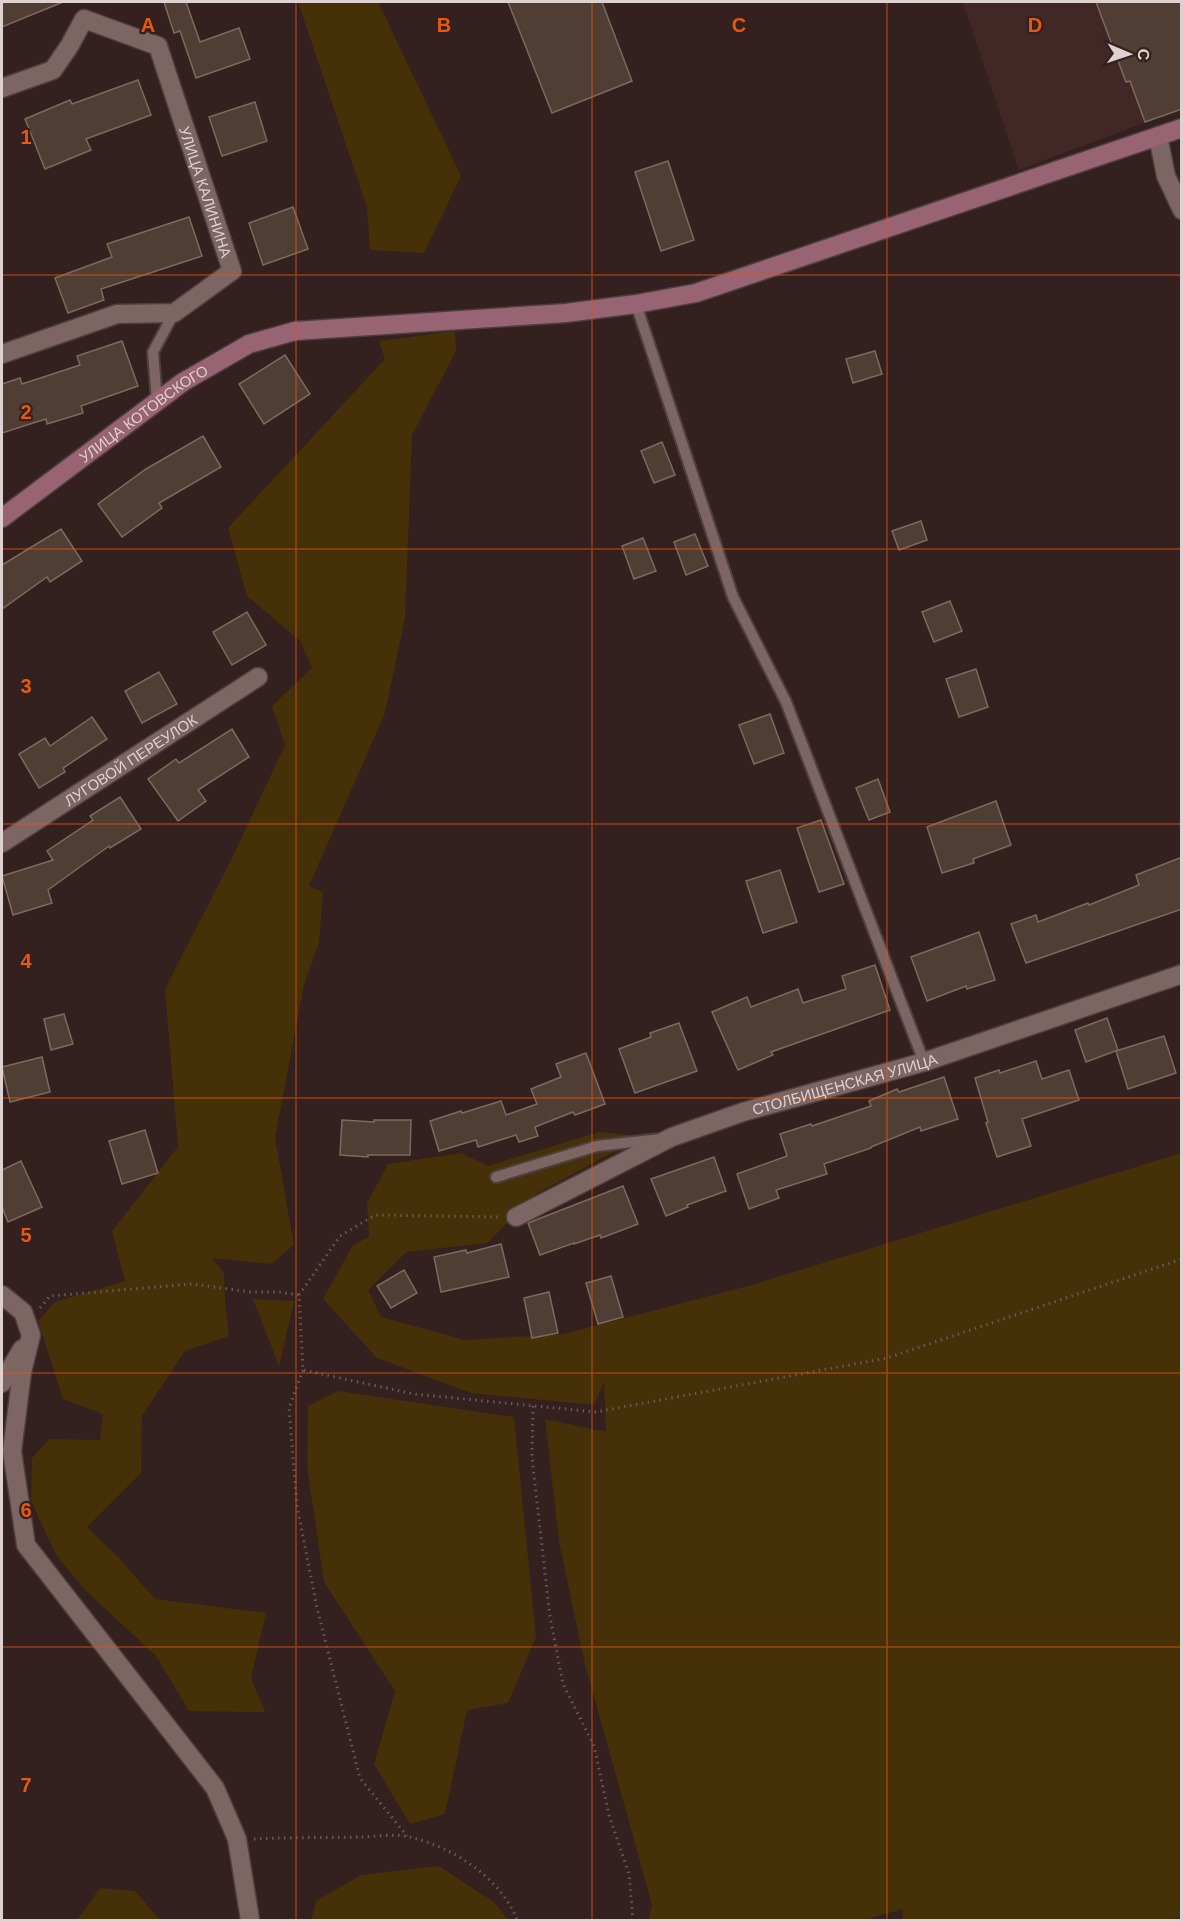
<svg xmlns="http://www.w3.org/2000/svg" width="1183" height="1922" font-family="Helvetica,sans-serif">
	<rect width="100%" height="100%" fill="#34201f"/>
	<path fill="#412725" d="M963 2H1181V109L1019 170Z"/>
	<g fill="#453008">
		<path d="M298 2H378L461 176 424 253 370 250 367 207Z"/>
		<path d="M455 331 456 351 412 435 405 618 385 713 309 886 323 892 319 942 304 985 275 1138 294 1245 271 1264 212 1258 224 1273 225 1301 229 1336 185 1351 142 1416 141 1473 87 1527 120 1559 155 1599 266 1613 251 1678 265 1712 189 1711 156 1656 84 1589 56 1555 31 1501 32 1458 50 1439 100 1440 103 1414 63 1399 38 1321 55 1302 125 1281 112 1231 178 1147 165 989 231 860 285 745 272 706 312 668 300 641 247 596 228 528 385 359 379 341Z"/>
		<path d="M599 1132 643 1136 536 1194 487 1243 406 1252 368 1290 381 1317 465 1340 563 1334 748 1286 1181 1153V1917L1170 1920H902L903 1909 865 1920H649L652 1904 584 1661 559 1541 545 1419 606 1432 604 1382 594 1405 471 1393 377 1358 323 1299 353 1245 369 1237 367 1203 388 1164 461 1153 488 1166Z"/>
		<path d="M253 1299 294 1301 279 1366Z"/>
		<path d="M338 1391 514 1417 536 1637 508 1703 467 1710 445 1814 410 1824 374 1764 395 1691 324 1582 307 1466 308 1406Z"/>
		<path d="M439 1866 495 1903 508 1920H311L316 1901 361 1875Z"/>
		<path d="M100 1888 135 1891 160 1920H77Z"/>
	</g>
	<g fill="#503e34" stroke="#7d695e" stroke-width="1.5">
		<path d="M2 2H63L2 27Z"/>
		<path d="M164 2H186L200 42 239 28 250 59 196 78 180 31 174 33Z"/>
		<path d="M508 2H602L632 81 552 113Z"/>
		<path d="M1096 2H1182V109L1145 122 1130 81 1126 82Z"/>
		<path d="M138 80 151 115 86 139 91 150 45 169 25 119 70 100 72 104Z"/>
		<path d="M255 102 267 141 222 156 209 117Z"/>
		<path d="M668 161 694 240 661 251 635 172Z"/>
		<path d="M293 207 308 249 263 265 249 223Z"/>
		<path d="M189 217 202 256 101 289 104 300 68 313 55 278 112 257 107 244Z"/>
		<path d="M122 341 138 386 81 406 83 413 47 424 46 419 2 433V384L20 378 22 384 80 365 77 356Z"/>
		<path d="M875 351 882 374 853 383 846 359Z"/>
		<path d="M285 355 310 394 264 424 239 384Z"/>
		<path d="M203 436 221 467 159 503 162 508 122 537 98 504 146 469Z"/>
		<path d="M662 442 675 475 654 483 641 451Z"/>
		<path d="M921 521 927 540 899 550 892 531Z"/>
		<path d="M61 529 82 561 50 582 47 577 2 609V565Z"/>
		<path d="M695 534 708 566 686 575 674 542Z"/>
		<path d="M643 538 656 571 634 579 622 546Z"/>
		<path d="M950 601 962 631 934 642 922 612Z"/>
		<path d="M247 612 266 645 232 665 213 632Z"/>
		<path d="M976 669 988 707 959 717 946 679Z"/>
		<path d="M159 672 177 704 142 723 125 691Z"/>
		<path d="M770 714 784 753 754 764 739 725Z"/>
		<path d="M92 717 107 739 63 768 65 772 39 788 19 754 45 738 50 746Z"/>
		<path d="M232 729 249 757 198 790 206 801 178 821 148 779 176 759 179 763Z"/>
		<path d="M878 779 890 812 869 820 856 788Z"/>
		<path d="M120 797 141 829 110 848 109 846 48 890 52 903 13 915 2 876 53 860 47 851 93 820 90 816Z"/>
		<path d="M996 801 1011 845 973 859 974 863 942 873 927 827Z"/>
		<path d="M821 820 844 884 819 892 797 828Z"/>
		<path d="M1182 857V909L1026 963 1011 924 1036 915 1038 922 1088 903 1089 905 1139 885 1136 875Z"/>
		<path d="M780 870 797 922 763 933 746 881Z"/>
		<path d="M979 932 995 980 967 989 966 986 927 1001 911 957Z"/>
		<path d="M875 965 890 1010 771 1052 773 1055 738 1070 712 1012 747 997 751 1007 798 989 803 1003 846 989 842 976Z"/>
		<path d="M64 1014 73 1044 51 1050 44 1019Z"/>
		<path d="M1107 1018 1118 1050 1086 1062 1075 1030Z"/>
		<path d="M679 1023 697 1071 635 1093 619 1049 651 1037 650 1033Z"/>
		<path d="M1164 1036 1176 1073 1128 1089 1116 1051Z"/>
		<path d="M586 1053 605 1104 575 1115 573 1112 535 1127 538 1136 519 1142 516 1135 478 1147 476 1140 439 1151 430 1121 461 1111 462 1113 501 1101 506 1115 537 1104 531 1089 561 1077 556 1064Z"/>
		<path d="M42 1057 50 1092 10 1102 2 1067Z"/>
		<path d="M1036 1061 1042 1079 1069 1070 1079 1100 1022 1119 1031 1146 997 1157 986 1123 988 1122 975 1078 999 1070 1000 1073Z"/>
		<path d="M944 1077 958 1119 921 1131 920 1127 871 1147V1148L824 1164 827 1174 776 1190 779 1198 749 1209 737 1174 787 1156 780 1134 811 1124 812 1126 871 1106 869 1101 897 1089 899 1092Z"/>
		<path d="M342 1120 374 1122V1120H411L410 1155H368V1157L340 1155Z"/>
		<path d="M145 1130 158 1173 122 1184 109 1141Z"/>
		<path d="M714 1157 726 1191 687 1205 688 1207 666 1216 651 1179Z"/>
		<path d="M21 1161 42 1207 8 1222 2 1207V1170Z"/>
		<path d="M623 1186 638 1224 601 1238 600 1235 574 1244V1243L540 1255 528 1223Z"/>
		<path d="M501 1244 509 1277 441 1292 434 1257 466 1250 467 1253Z"/>
		<path d="M404 1270 417 1293 391 1308 377 1286Z"/>
		<path d="M611 1276 623 1317 598 1324 586 1283Z"/>
		<path d="M549 1292 558 1333 532 1338 524 1298Z"/>
	</g>
	<g fill="none" stroke-linecap="round" stroke-linejoin="round">
		<defs>
			<g id="lane">
				<path d="M636 304 733 597 786 702 924 1062"/>
				<path d="M157 402 153 352 174 313"/>
				<path d="M496 1177 597 1146 660 1139"/>
			</g>
			<g id="street">
				<path id="s1" d="M2 88 53 70 70 45 84 19 158 46 232 271 174 313 117 314 2 354"/>
				<path d="M1158 136 1166 176 1182 210"/>
				<path id="s2" d="M2 843 258 677"/>
				<path id="s3" d="M516 1217 672 1137 743 1112 924 1062 1182 974"/>
				<path d="M2 1295 23 1312 31 1335 22 1372 12 1451 26 1545 215 1788 237 1839 250 1920"/>
				<path d="M2 1383 22 1349"/>
			</g>
			<g id="secondary">
				<path id="s4" d="M2 518 183 382 249 344 295 331 566 313 636 304 696 293 1182 128"/>
			</g>
		</defs>
		<use href="#lane" stroke="#4e3e3d" stroke-width="14"/>
		<use href="#street" stroke="#4e3e3d" stroke-width="21"/>
		<use href="#secondary" stroke="#4e3e3d" stroke-width="21"/>
		<g stroke="#6a5857" stroke-width="3" stroke-dasharray="1.5 4.5" stroke-linecap="butt">
			<path d="M299 1295 340 1236 375 1215 499 1217"/>
			<path d="M40 1308 50 1296 192 1284 251 1292H279L299 1295 303 1370 414 1394 596 1412 887 1358 1182 1259"/>
			<path d="M303 1370 289 1408 297 1506 317 1608 360 1778 407 1836"/>
			<path d="M533 1406 532 1458 550 1617 563 1684 594 1746 609 1815 629 1874 633 1920"/>
			<path d="M254 1839C289 1837 324 1838 359 1837 375 1837 394 1833 409 1837 452 1846 501 1878 517 1920"/>
		</g>
		<use href="#lane" stroke="#7d6564" stroke-width="10"/>
		<use href="#street" stroke="#7d6564" stroke-width="18"/>
		<use href="#secondary" stroke="#986473" stroke-width="18"/>
	</g>
	<path fill="none" stroke="#e8590c" stroke-width="1.5" stroke-opacity="0.55" d="M296 2V1920M592 2V1920M887 2V1920M2 275H1182M2 549H1182M2 824H1182M2 1098H1182M2 1373H1182M2 1647H1182"/>
	<g text-anchor="middle" dominant-baseline="central" stroke-width="4.5" stroke-linejoin="round" paint-order="stroke">
		<g font-size="15" fill="#ded1d0" stroke="#34201f">
			<text stroke="none"><textPath href="#s1" startOffset="346">УЛИЦА КАЛИНИНА</textPath></text>
			<text stroke="none"><textPath href="#s4" startOffset="176">УЛИЦА КОТОВСКОГО</textPath></text>
			<text stroke="none"><textPath href="#s2" startOffset="153">ЛУГОВОЙ ПЕРЕУЛОК</textPath></text>
			<text stroke="none"><textPath href="#s3" startOffset="356">СТОЛБИЩЕНСКАЯ УЛИЦА</textPath></text>
		</g>
	</g>
	<g font-size="20" text-anchor="middle" font-weight="bold" fill="#e8590c" stroke="#34201f" stroke-width="4.5" stroke-linejoin="round" paint-order="stroke">
		<text x="148" y="32">A</text>
		<text x="444" y="32">B</text>
		<text x="739" y="32">C</text>
		<text x="1035" y="32">D</text>
		<text x="26" y="144">1</text>
		<text x="26" y="419">2</text>
		<text x="26" y="693">3</text>
		<text x="26" y="968">4</text>
		<text x="26" y="1242">5</text>
		<text x="26" y="1517">6</text>
		<text x="26" y="1792">7</text>
	</g>
	<rect width="1183" height="1922" fill="none" stroke="#ded1d0" stroke-width="6"/>
	<g transform="translate(1129 54) rotate(92)" stroke="#34201f" stroke-width="4.5" paint-order="stroke">
	<path d="M0-4.5L10 22L0 15L-10 22Z" fill="#ded1d0"/>
	<text y="-9" font-size="16" font-weight="bold" text-anchor="middle" fill="#ded1d0">С</text>
	</g>
</svg>
